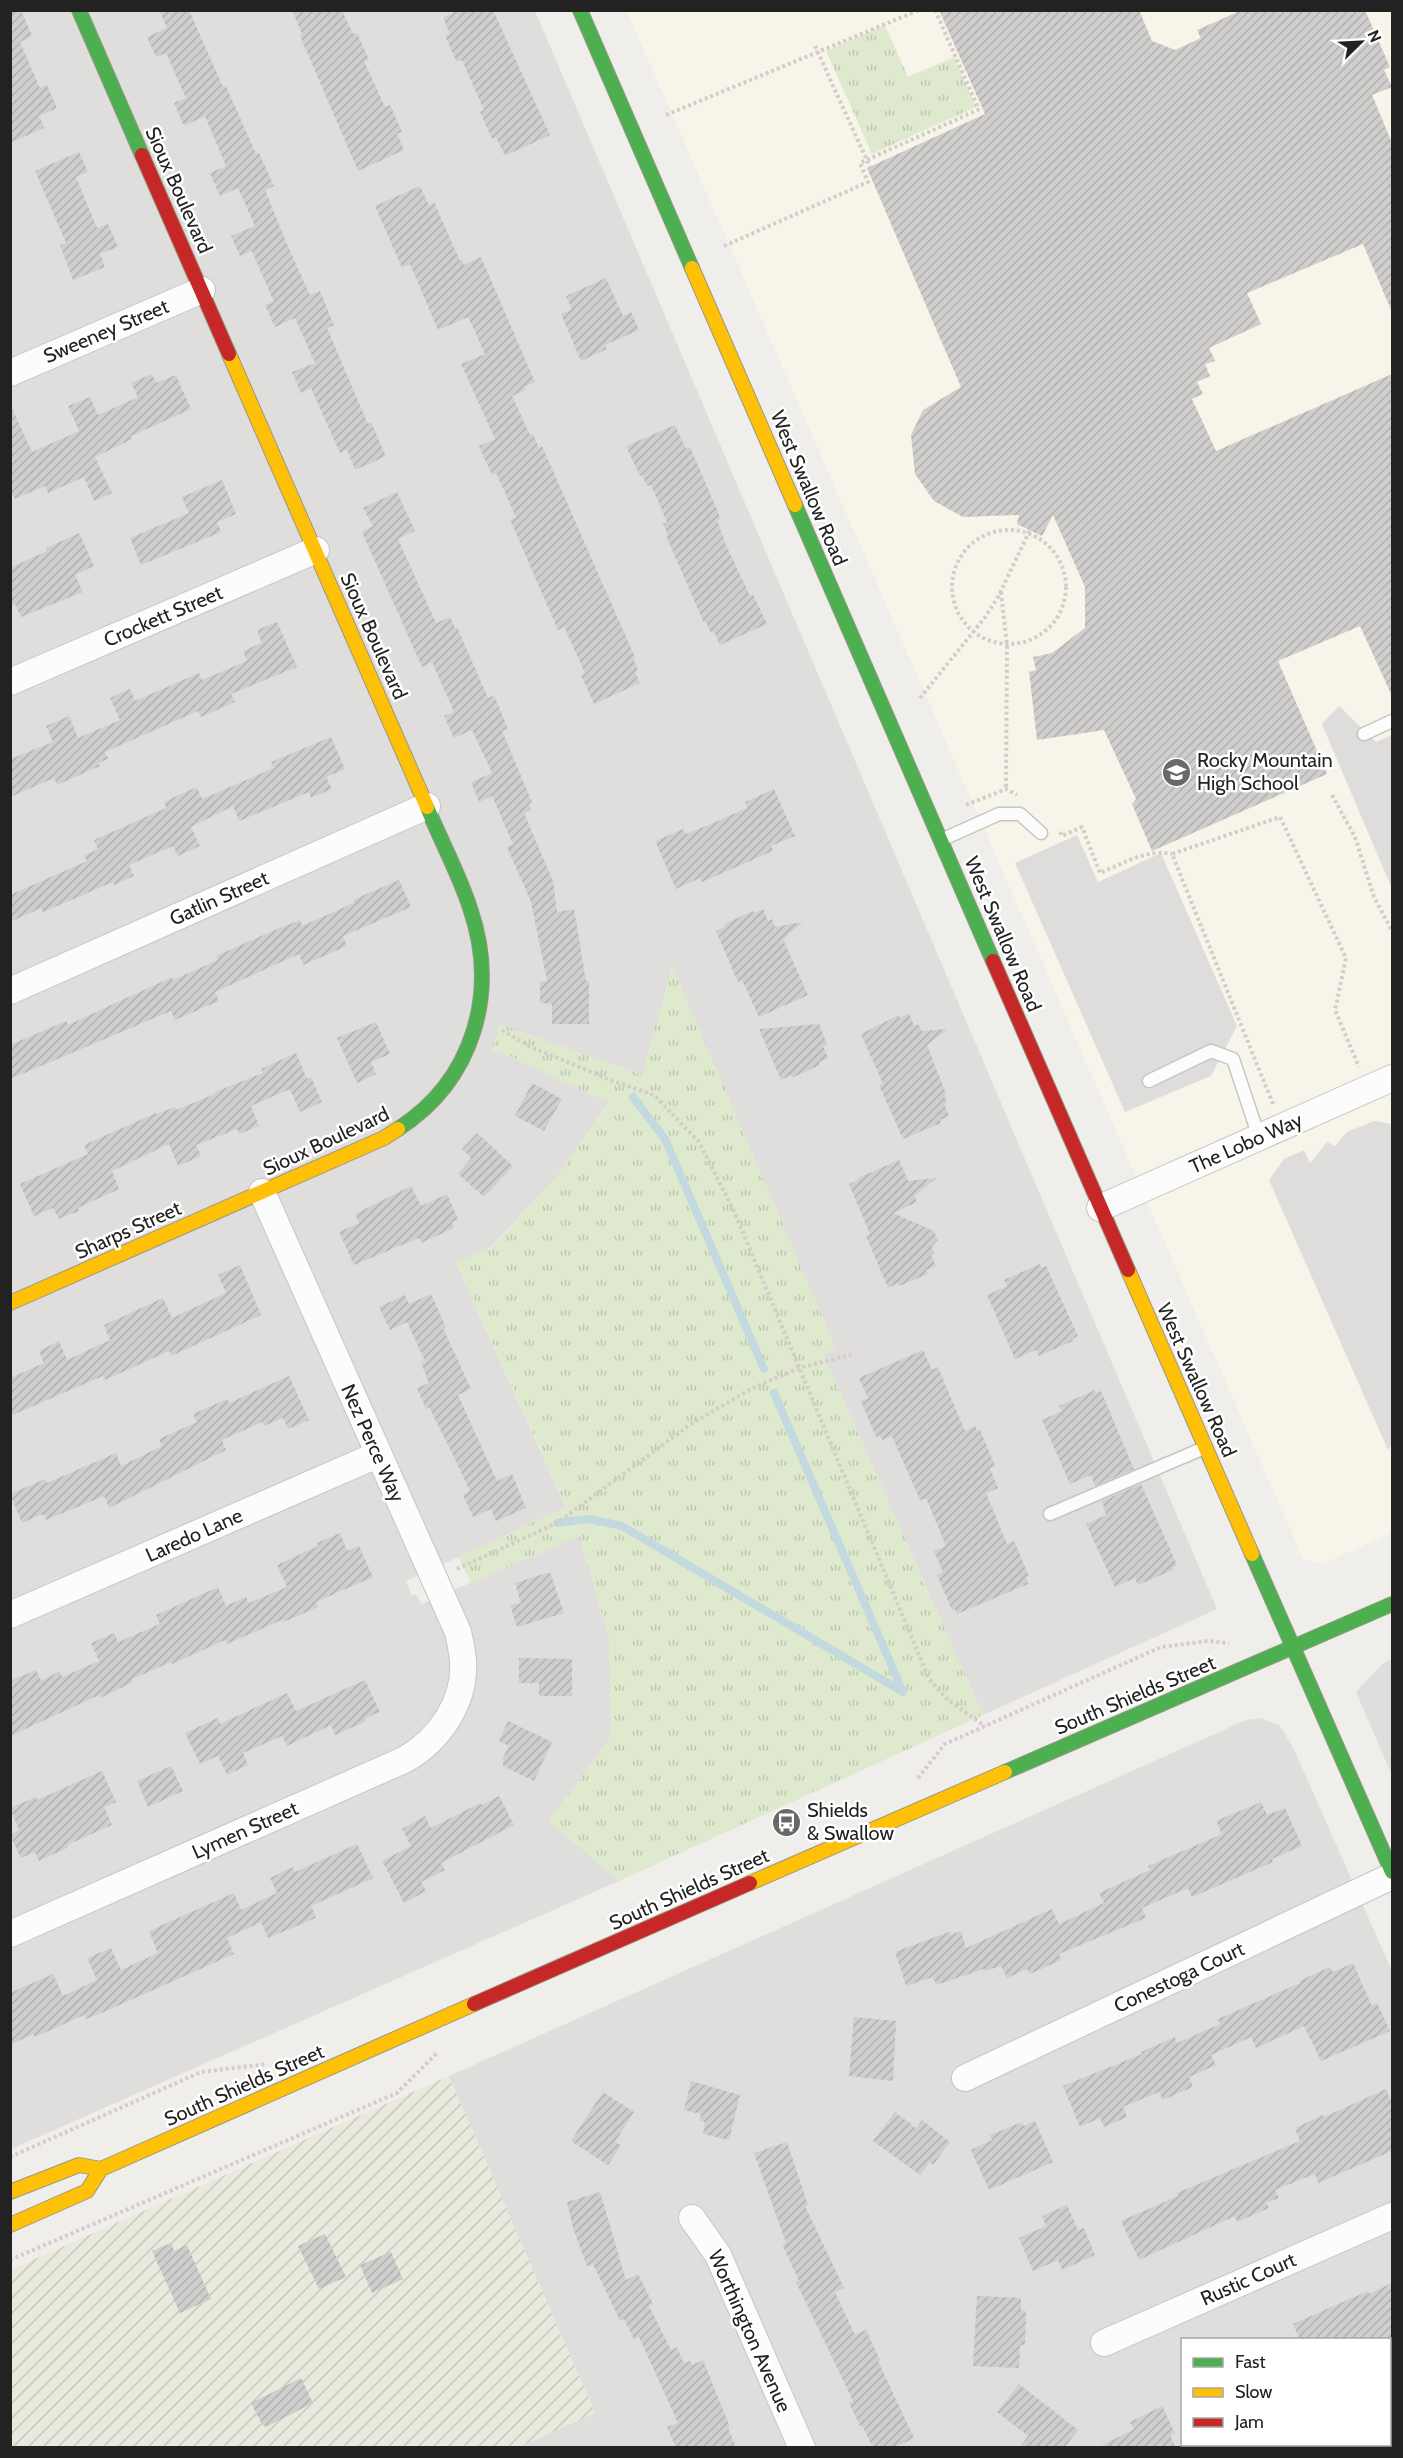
<svg xmlns="http://www.w3.org/2000/svg" width="1403" height="2458" font-family="Cabin,sans-serif">
	<defs>
		<pattern id="farmland-furrows" width="10" height="10" patternUnits="userSpaceOnUse" patternTransform="scale(1.5)"><rect width="10" height="10" fill="#eae9dd"/><path d="M-1 1l2-2M0 10L10 0M9 11l2-2" fill="none" stroke="#c8c8bd"/></pattern>
		<pattern id="grass-tufts" width="24" height="20" patternUnits="userSpaceOnUse" patternTransform="scale(1.5)"><rect width="24" height="20" fill="#dee9ce"/><path d="M3 7l-1-3M5 7V3M7 7l1-3M15 17l-1-3M17 17v-4M19 17l1-3" fill="none" stroke="#bec8b1"/></pattern>
		<pattern id="building-hatch" width="6" height="6" patternUnits="userSpaceOnUse" patternTransform="scale(1.5)"><rect width="6" height="6" fill="#d0cecc"/><path d="M-1 1l2-2M0 6l6-6M5 7l2-2" fill="none" stroke="#b2b1af"/></pattern>
	</defs>
	<rect width="100%" height="100%" fill="#f0eeeb"/>
	<g fill="#dfdedc" fill-rule="evenodd">
		<path d="M11 11H535L1217 1609 983 1715 823 1354 835 1347 672 967 643 1075 500 1025 493 1049 609 1102 559 1174 491 1247 456 1263 566 1508 406 1581 412 1596 416 1594 422 1604 579 1535 609 1637 611 1737 549 1821 619 1881 11 2149Z"/>
		<path d="M1392 1659V1775L1356 1692 1383 1663Z"/>
		<path d="M1261 1718 1280 1726 1293 1747 1392 1971V2447H518L595 2413 449 2076 1246 1720ZM1182 2340H1390V2444H1182Z"/>
	</g>
	<path fill="#f7f5e9" d="M627 11H1392V1533L1322 1564 1303 1559Z"/>
	<path fill="url(#farmland-furrows)" d="M449 2076 595 2413 518 2447H11L10 2270Z"/>
	<g fill="url(#grass-tufts)">
		<path d="M885 25 908 77 954 57 976 107 872 154 826 51Z"/>
		<path d="M672 966 836 1348 823 1354 983 1715 619 1881 549 1821 611 1737 609 1637 579 1536 471 1583 458 1557 566 1507 456 1262 492 1247 559 1174 609 1103 492 1048 500 1024 642 1075Z"/>
	</g>
	<g fill="#dedddc">
		<path d="M1339 706 1376 742 1392 735V889L1322 724Z"/>
		<path d="M1077 835 1098 882 1161 853 1237 1026 1211 1076 1125 1112 1015 863Z"/>
		<path d="M1374 1121 1392 1124V1444L1388 1450 1269 1180 1284 1159 1304 1150 1310 1163 1327 1142 1335 1146 1347 1132Z"/>
	</g>
	<g fill="none" stroke-linecap="round" stroke-linejoin="round">
		<g stroke="#c2dadf" stroke-width="8">
			<path d="M633 1097 665 1139 764 1369"/>
			<path d="M557 1523 589 1519 622 1526 903 1692 774 1393"/>
		</g>
	</g>
	<g fill="url(#building-hatch)">
		<path d="M10 10H21L32 36 20 42 40 88 47 85 57 108 39 116 44 128 10 143Z"/>
		<path d="M159 10H189L223 87 226 86 256 154 259 153 274 186 265 190 286 242 310 295 320 291 334 325 327 328 368 424 371 422 386 456 355 470 347 450 340 453 311 388 301 393 292 372 315 363 295 318 275 327 265 305 274 302 252 251 240 256 231 236 255 226 238 188 220 196 210 173 226 166 205 116 184 126 174 103 186 98 166 53 156 57 147 37 167 28Z"/>
		<path d="M292 10H342L353 34 357 33 369 60 364 61 385 107 390 105 402 132 397 134 404 150 358 171 300 36 302 34Z"/>
		<path d="M458 10H493L550 135 505 156 496 137 492 139 480 112 484 110 462 60 457 62 445 36 450 34 443 18Z"/>
		<path d="M939 10H1139L1152 41 1175 50 1201 38 1197 30 1242 10H1365L1390 67 1384 70 1392 87 1372 95 1392 143V312L1363 244 1247 293 1261 324 1209 348 1215 361 1205 364 1210 376 1197 382 1203 394 1192 399 1216 451 1392 374V696L1360 626 1278 661 1327 774 1152 851 1132 804 1136 799 1104 730 1037 740 1029 672 1036 670 1033 657 1052 653 1085 628V587L1053 515 1042 536 1017 524 1019 515 963 517 934 501 915 474 911 435 923 410 961 387 867 168 985 114Z"/>
		<path d="M79 152 88 172 76 177 97 228 108 224 118 247 100 254 105 267 73 280 60 245 66 243 35 171Z"/>
		<path d="M420 186 429 205 434 202 460 261 462 260 464 265 481 257 535 382 524 387 525 390 512 396 530 435 533 434 539 448 542 446 635 657 633 658 638 670 635 672 640 683 594 704 581 675 585 673 564 627 558 630 510 520 516 517 496 473 492 475 479 446 495 439 461 364 485 354 468 317 438 330 410 264 402 268 375 206Z"/>
		<path d="M606 278 623 316 631 312 639 330 605 345 607 349 581 361 561 314 572 309 566 296Z"/>
		<path d="M152 374 156 383 176 375 191 409 131 436 132 439 95 457 112 493 94 501 84 477 48 493 45 486 15 499 10 488V404L32 452 79 431 68 406 90 397 98 415 138 397 131 383Z"/>
		<path d="M675 425 686 449 690 447 721 519 717 520 726 545 750 596 753 594 767 624 720 645 714 632 711 633 706 622 704 623 666 536 668 535 663 524 667 522 651 485 647 486 642 475 640 476 626 446Z"/>
		<path d="M222 480 236 514 217 522 221 532 141 565 130 538 189 513 182 497Z"/>
		<path d="M397 492 415 531 398 539 436 623 450 617 455 628 457 627 488 698 494 695 508 729 502 731 532 802 529 804 531 810 524 813 553 881 557 912 574 909 586 981H589V1024H552V1004L540 1003V982L547 981 531 902 507 847 513 844 492 796 479 802 471 782 492 773 472 730 454 738 444 716 454 712 432 662 422 667 362 532 373 526 363 508Z"/>
		<path d="M79 533 94 566 75 575 83 592 21 617 15 604 10 606V568L47 551 46 548Z"/>
		<path d="M277 622 297 667 231 694 235 702 201 717 198 711 105 752 108 759 98 763 100 766 57 785 54 778 10 797V759L53 742 46 726 69 716 78 738 120 720 110 698 130 689 135 701 199 673 202 680 247 661 243 651 262 643 257 630Z"/>
		<path d="M331 737 345 769 326 777 332 789 311 798 309 792 239 821 233 806 191 827 200 846 178 856 173 846 129 865 134 876 114 885 113 882 43 912 41 908 10 922V895L87 861 84 856 98 849 94 840 166 808 164 802 197 787 202 799 274 768 271 762Z"/>
		<path d="M774 789 795 836 771 846 773 851 743 864 702 882 700 878 676 889 655 841 683 829 686 834 711 824 747 808 745 802Z"/>
		<path d="M399 880 411 907 343 936 347 946 303 965 299 954 215 992 219 1001 175 1020 171 1011 10 1079V1045L66 1021 68 1025 172 977 173 980 218 960 216 956 268 933 300 920 302 926 354 903 353 900Z"/>
		<path d="M763 909 768 921 772 919 775 927 803 922 783 939 808 995 759 1017 742 980 738 982 716 931 725 927 724 924 753 911 754 913Z"/>
		<path d="M909 1013 914 1026 918 1024 922 1031 948 1029 927 1045 946 1094 944 1095 947 1102 944 1104 949 1116 940 1120 941 1123 903 1139 879 1085 883 1084 861 1034 899 1015 900 1018Z"/>
		<path d="M376 1022 390 1054 371 1062 376 1074 357 1083 337 1038Z"/>
		<path d="M819 1024 827 1045 823 1046 828 1058 819 1062 820 1065 792 1078 791 1075 781 1080 759 1029Z"/>
		<path d="M296 1053 307 1079 311 1077 322 1102 300 1112 290 1089 251 1106 259 1126 239 1134 237 1129 196 1145 201 1156 178 1166 169 1144 112 1171 119 1189 78 1208 79 1211 59 1219 53 1208 34 1216 20 1184 88 1154 84 1145 156 1113 157 1114 175 1107 176 1110 215 1094V1092L263 1073 261 1069Z"/>
		<path d="M532 1083 562 1099 544 1131 515 1116Z"/>
		<path d="M477 1133 513 1166 484 1197 458 1174 471 1158 462 1149Z"/>
		<path d="M899 1160 908 1181 937 1178 914 1196 917 1202 893 1213 934 1231 938 1240 932 1246 934 1253 931 1255 936 1266 926 1270 928 1274 899 1286 898 1283 888 1288 866 1236 870 1234 849 1184 858 1180V1178Z"/>
		<path d="M411 1186 421 1206 447 1194 458 1219 452 1222 454 1228 421 1243 419 1238 354 1265 339 1232 359 1223 355 1214Z"/>
		<path d="M1040 1264 1041 1268 1046 1266 1078 1336 1072 1339 1073 1341 1039 1356 1036 1350 1015 1359 987 1295 1007 1286 1004 1280Z"/>
		<path d="M240 1265 261 1315 171 1356 169 1351 105 1380 103 1376 10 1416V1378L44 1363 39 1351 59 1341 67 1360 110 1340 104 1325 163 1298 172 1318 226 1293 218 1275Z"/>
		<path d="M431 1294 446 1327 443 1328 471 1389 458 1395 497 1481 512 1474 526 1508 496 1521 491 1509 473 1517 463 1495 470 1491 449 1447 429 1407 426 1409 417 1388 429 1383 421 1363 425 1361 407 1322 390 1330 379 1307 405 1295 409 1304Z"/>
		<path d="M923 1350 932 1370 938 1367 965 1431 975 1426 977 1431 980 1430 995 1466 990 1468 998 1488 986 1493 1007 1544 1014 1541 1029 1576 1026 1577 1028 1584 957 1614 955 1609 952 1610 937 1575 943 1572 934 1551 946 1546 926 1498 920 1500 892 1436 882 1440 880 1435 876 1437 861 1401 868 1398 859 1378Z"/>
		<path d="M289 1376 309 1420 288 1429 283 1418 264 1426 262 1422 222 1440 226 1450 109 1508 104 1496 46 1520 44 1515H40L22 1523 10 1494 45 1479 47 1483 116 1453 121 1466 162 1446 159 1439 197 1422 193 1414 227 1399 229 1403Z"/>
		<path d="M1095 1390 1096 1393 1101 1391 1134 1469 1095 1486 1091 1475 1070 1484 1042 1420 1062 1411 1059 1406Z"/>
		<path d="M1141 1484 1177 1565 1172 1568 1173 1570 1138 1585 1135 1578 1115 1587 1086 1524 1106 1515 1102 1501Z"/>
		<path d="M340 1533 347 1551 359 1546 373 1577 316 1602 318 1607 291 1619 283 1622 282 1620 227 1644 225 1640 172 1664 171 1662 132 1679 133 1682 100 1698 99 1695 10 1736V1681L36 1670 41 1681 60 1671 62 1677 99 1661 91 1643 114 1633 118 1642 160 1624 156 1615 218 1587 226 1606 246 1597 249 1603 287 1587 277 1565 318 1546 317 1543Z"/>
		<path d="M550 1572 564 1613 517 1627 510 1605 521 1603 515 1583Z"/>
		<path d="M519 1658 572 1659V1696H539V1683H519Z"/>
		<path d="M365 1680 380 1712 365 1718 366 1721 335 1735 331 1725 287 1746 282 1736 243 1753 248 1765 227 1775 218 1756 200 1764 185 1733 218 1718 220 1724 287 1693 296 1711Z"/>
		<path d="M508 1721 552 1742 534 1781 503 1766V1758L509 1746 499 1741Z"/>
		<path d="M171 1766 183 1791 148 1807 137 1781Z"/>
		<path d="M102 1771 116 1802 104 1807 112 1825 67 1845 69 1847 39 1861 35 1852 21 1858 10 1835 19 1830 10 1808 36 1797 37 1800Z"/>
		<path d="M499 1796 514 1825 441 1863 445 1870 421 1882 426 1891 404 1903 382 1861 411 1846 402 1829 425 1816 431 1828 480 1803 482 1805Z"/>
		<path d="M1261 1802 1267 1815 1285 1808 1302 1846 1272 1859 1273 1862 1192 1897 1188 1888 1142 1908 1146 1918 1059 1954 1061 1960 1030 1974 1027 1969 1007 1978 1001 1966 984 1971V1969L936 1985 933 1977 906 1986 895 1952 949 1932 950 1935 961 1931 966 1948 1052 1909 1059 1924 1104 1903 1099 1893 1150 1870 1148 1866 1222 1834 1216 1821Z"/>
		<path d="M357 1844 373 1878 311 1906 316 1918 268 1938 261 1922 227 1938 234 1954 106 2011 86 2019 84 2015 35 2037 33 2034 10 2045V1993L53 1974 63 1996 97 1980 87 1958 111 1948 121 1970 158 1953 149 1931 234 1893 241 1910 277 1893 270 1878 293 1867 295 1872Z"/>
		<path d="M1353 1963 1372 2006 1377 2003 1390 2031 1321 2061 1304 2026 1256 2048 1251 2037 1211 2055 1216 2065 1189 2077 1193 2087 1163 2100 1159 2092 1123 2107 1127 2117 1104 2127 1100 2118 1080 2127 1063 2086 1142 2054 1141 2052 1175 2037 1177 2043 1220 2024 1218 2019 1300 1983 1299 1981 1330 1967 1333 1972Z"/>
		<path d="M854 2017 896 2021 893 2081 849 2076Z"/>
		<path d="M691 2081 740 2095 729 2140 703 2134 705 2122 700 2121 701 2114 684 2110Z"/>
		<path d="M1386 2089 1392 2103V2151L1318 2183 1315 2174 1275 2190 1279 2198 1266 2203 1269 2208 1237 2222 1235 2216 1139 2260 1121 2221 1178 2196 1177 2193 1300 2141 1295 2128 1323 2115 1324 2117Z"/>
		<path d="M603 2092 634 2112 615 2142 621 2145 608 2165 571 2141Z"/>
		<path d="M895 2112 916 2128 922 2120 950 2142 933 2165 930 2162 920 2175 873 2141Z"/>
		<path d="M1035 2121 1053 2162 989 2190 971 2150 992 2140 990 2135 1022 2122 1024 2126Z"/>
		<path d="M787 2142 808 2205 805 2206 844 2288 835 2292 855 2335 866 2330 880 2360 878 2361 914 2438 893 2448H873L862 2425 860 2426 849 2403 853 2401 796 2282 799 2281 782 2244 786 2243 754 2153Z"/>
		<path d="M600 2192 626 2280 638 2274 653 2304 649 2306 671 2350 677 2347 684 2363 690 2361 692 2365 703 2360 730 2427 728 2428 736 2448H676L667 2427 678 2423 639 2337 634 2339 624 2319 620 2321 593 2264 587 2266 573 2228 567 2202Z"/>
		<path d="M1067 2205 1078 2230 1084 2228 1095 2255 1062 2270 1058 2260 1033 2271 1019 2238 1046 2226 1042 2216Z"/>
		<path d="M325 2234 346 2277 319 2289 298 2246Z"/>
		<path d="M171 2243 174 2251 187 2245 211 2299 180 2313 152 2251Z"/>
		<path d="M391 2252 403 2279 372 2293 360 2265Z"/>
		<path d="M1392 2283V2340H1300L1293 2324 1368 2291 1369 2294Z"/>
		<path d="M977 2296 1021 2298V2311H1026L1025 2345H1020L1019 2368 973 2366Z"/>
		<path d="M301 2378 313 2403 266 2427 262 2424 251 2403Z"/>
		<path d="M1019 2384 1078 2430 1064 2448H1019L1028 2436 997 2412Z"/>
		<path d="M1162 2406 1175 2433 1170 2435 1176 2448H1097L1134 2429 1130 2422Z"/>
	</g>
	<g fill="none" stroke-linecap="round" stroke-linejoin="round">
		<defs>
			<g id="lane">
				<path d="M1364 734 1392 721"/>
				<path d="M941 840 999 814H1020L1041 833"/>
				<path d="M1149 1081 1211 1051 1233 1059 1259 1137"/>
				<path d="M1050 1514 1204 1448"/>
			</g>
			<g id="street">
				<path d="M10 373 202 290"/>
				<path d="M10 682 316 550"/>
				<path d="M10 991 427 806"/>
				<path d="M1100 1208 1392 1078"/>
				<path d="M10 1615 377 1455"/>
				<path d="M10 1934 404 1760C440 1740 466 1701 463 1660 462 1650 460 1641 458 1632L262 1192"/>
				<path d="M965 2078 1392 1876"/>
				<path d="M692 2218 718 2255 802 2448"/>
				<path d="M1104 2343 1392 2216"/>
			</g>
			<g id="fast">
				<path d="M79 10 142 155"/>
				<path d="M580 10 692 268"/>
				<path d="M795 505 993 961"/>
				<path d="M398 1129C474 1080 499 992 470 908 459 874 441 841 427 807"/>
				<path d="M1252 1554 1392 1872"/>
				<path d="M1005 1772 1392 1604"/>
			</g>
			<g id="slow">
				<path d="M692 268 795 505"/>
				<path d="M229 354 427 807"/>
				<path d="M1128 1270 1252 1554"/>
				<path d="M10 1303 384 1138 398 1129"/>
				<path d="M750 1883 1005 1772"/>
				<path d="M10 2192 79 2165 101 2169"/>
				<path d="M10 2225 87 2191 101 2169 474 2004"/>
			</g>
			<g id="jam">
				<path d="M142 155 229 354"/>
				<path d="M993 961 1128 1270"/>
				<path d="M474 2004 750 1883"/>
			</g>
		</defs>
		<use href="#lane" stroke="#c6c5c3" stroke-width="15"/>
		<use href="#street" stroke="#c6c5c3" stroke-width="28"/>
		<use href="#fast" stroke="#989884" stroke-width="16"/>
		<use href="#slow" stroke="#989884" stroke-width="16"/>
		<use href="#jam" stroke="#989884" stroke-width="16"/>
		<g stroke="#d7cbca" stroke-width="4" stroke-dasharray="3 3" stroke-linecap="butt">
			<path d="M935 10 979 110"/>
			<path d="M815 46 870 167"/>
			<path d="M666 115 919 10"/>
			<path d="M724 246 868 182 860 163 982 108"/>
			<circle cx="1009" cy="587" r="57"/>
			<path d="M1001 592 1007 645 1006 789"/>
			<path d="M920 698 986 616 998 597 1030 530"/>
			<path d="M1332 795 1355 837 1374 897 1392 931"/>
			<path d="M966 805 1006 789 1017 795"/>
			<path d="M1060 832 1062 836 1082 827 1100 873C1122 864 1148 848 1172 854"/>
			<path d="M502 1030 529 1046 610 1080 654 1095 699 1142 733 1209 929 1679 948 1700 985 1726"/>
			<path d="M1273 1104 1172 854 1280 817 1346 958 1335 1010 1359 1067"/>
			<path d="M457 1569 557 1523 691 1424 751 1389 799 1368 851 1355"/>
			<path d="M918 1778 945 1744 1161 1647 1208 1641 1229 1643"/>
			<path d="M10 2157 201 2072 267 2064"/>
			<path d="M10 2260 397 2093 438 2052"/>
		</g>
		<use href="#lane" stroke="#fdfcfc" stroke-width="12"/>
		<use href="#street" stroke="#fdfcfc" stroke-width="26"/>
		<use href="#fast" stroke="#4caf50" stroke-width="14"/>
		<use href="#slow" stroke="#ffc107" stroke-width="14"/>
		<use href="#jam" stroke="#c62828" stroke-width="14"/>
	</g>
	<defs>
		<symbol id="school-disc" viewBox="-11 -11 22 22"><circle r="9.5" fill="#6a6968" stroke="#fff"/><path d="M0-5L7-2L0 1L-7-2ZM-4 1L0 2.5L4 1V4Q0 6-4 4Z" fill="#fff"/></symbol>
		<symbol id="bus-disc" viewBox="-11 -11 22 22"><circle r="9.5" fill="#6a6968" stroke="#fff"/><path d="M-5-6H5V4H4V6H2V4H-2V6H-4V4H-5ZM-3.5-4V0h7V-4ZM-3.5 1.2v1.5H-2V1.2ZM2 1.2v1.5H3.5V1.2Z" fill="#fff"/></symbol>
	</defs>
	<g fill-rule="evenodd">
		<use href="#school-disc" x="1160" y="756" width="33" height="33"/>
		<use href="#bus-disc" x="770" y="1806" width="33" height="33"/>
	</g>
	<g text-anchor="middle" dominant-baseline="central" stroke-width="5" stroke-linejoin="round" paint-order="stroke">
		<g font-size="20" fill="#222" stroke="#fff">
			<text transform="translate(179 190) rotate(66)">Sioux Boulevard</text>
			<text transform="translate(106 331) rotate(-23)">Sweeney Street</text>
			<text transform="translate(809 488) rotate(67)">West Swallow Road</text>
			<text transform="translate(163 616) rotate(-23)">Crockett Street</text>
			<text transform="translate(374 636) rotate(66)">Sioux Boulevard</text>
			<text transform="translate(219 898) rotate(-24)">Gatlin Street</text>
			<text transform="translate(1003 934) rotate(67)">West Swallow Road</text>
			<text transform="translate(326 1141) rotate(-25)">Sioux Boulevard</text>
			<text transform="translate(1246 1143) rotate(-24)">The Lobo Way</text>
			<text transform="translate(128 1230) rotate(-24)">Sharps Street</text>
			<text transform="translate(1197 1380) rotate(66)">West Swallow Road</text>
			<text transform="translate(373 1443) rotate(66)">Nez Perce Way</text>
			<text transform="translate(194 1535) rotate(-24)">Laredo Lane</text>
			<text transform="translate(1135 1695) rotate(-23)">South Shields Street</text>
			<text transform="translate(245 1830) rotate(-24)">Lymen Street</text>
			<text transform="translate(689 1889) rotate(-24)">South Shields Street</text>
			<text transform="translate(1179 1977) rotate(-25)">Conestoga Court</text>
			<text transform="translate(244 2085) rotate(-24)">South Shields Street</text>
			<text transform="translate(1248 2279) rotate(-24)">Rustic Court</text>
			<text transform="translate(750 2331) rotate(66)">Worthington Avenue</text>
		</g>
		<g font-size="20" fill="#222" stroke="#fff" text-anchor="start">
			<text x="1197" y="760">Rocky Mountain<tspan x="1197" dy="23">High School</tspan></text>
			<text x="807" y="1810">Shields<tspan x="807" dy="23">&amp; Swallow</tspan></text>
		</g>
	</g>
	<rect width="1403" height="2458" fill="none" stroke="#222222" stroke-width="24"/>
	<rect x="1181" y="2338" width="210" height="108" fill="#ffffff" stroke="#a7a7a7" stroke-width="1.5"/>
	<rect x="1193" y="2358" width="30" height="9" fill="#4caf50" stroke="#a7a7a7" stroke-width="1.5"/>
	<text x="1235" y="2368" font-size="18" fill="#222222">Fast</text>
	<rect x="1193" y="2388" width="30" height="9" fill="#ffc107" stroke="#a7a7a7" stroke-width="1.5"/>
	<text x="1235" y="2398" font-size="18" fill="#222222">Slow</text>
	<rect x="1193" y="2418" width="30" height="9" fill="#c62828" stroke="#a7a7a7" stroke-width="1.5"/>
	<text x="1235" y="2428" font-size="18" fill="#222222">Jam</text>
	<g transform="translate(1361 42) rotate(66)" stroke="#ffffff" stroke-width="4.5" paint-order="stroke">
	<path d="M0-4.5L10 22L0 15L-10 22Z" fill="#222222"/>
	<text y="-9" font-size="16" font-weight="bold" text-anchor="middle" fill="#222222">N</text>
	</g>
</svg>
